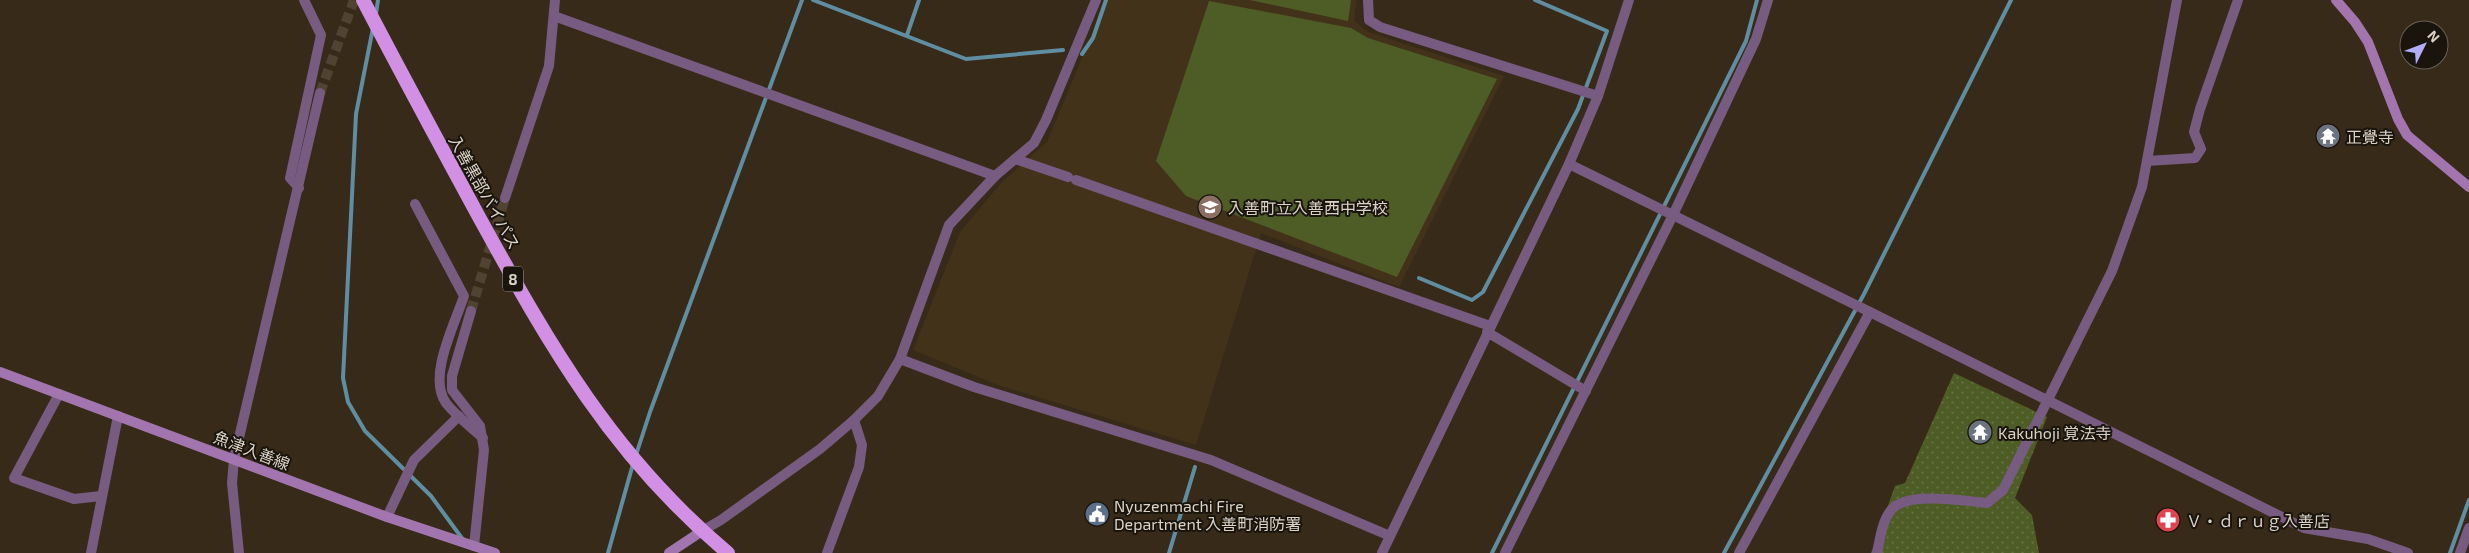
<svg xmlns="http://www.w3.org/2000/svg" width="2469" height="553" font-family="'Exo 2','Noto Sans JP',sans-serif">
	<defs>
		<pattern id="grass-dots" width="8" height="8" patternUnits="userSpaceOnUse" patternTransform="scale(1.25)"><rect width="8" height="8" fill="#4d5d25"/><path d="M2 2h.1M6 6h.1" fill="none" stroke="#667343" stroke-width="1.8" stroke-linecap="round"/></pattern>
	</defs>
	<rect width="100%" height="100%" fill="#372a18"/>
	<path fill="#43321a" d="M1106 0H1356L1354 21 1368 32 1504 76 1399 287 1261 233 1196 445 998 385 913 350 960 232 1002 182 1047 142Z"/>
	<path fill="url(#grass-dots)" d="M1954 373 2047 417 2015 498 2032 515 2039 553H1871L1895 486 1905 483Z"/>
	<g fill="#4d5d25">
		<path d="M1250 0H1351L1348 21Z"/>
		<path d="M1209 1 1351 28 1368 38 1497 79 1397 277 1186 196 1156 161Z"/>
	</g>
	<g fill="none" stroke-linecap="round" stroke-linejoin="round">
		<g stroke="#5f8ea2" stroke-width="4">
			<path d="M813 0 966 59 1063 50"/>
			<path d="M376 14 378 0"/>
			<path d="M373 28 356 114 343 378 348 402 365 431 431 496 464 541"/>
			<path d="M907 35 919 0"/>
			<path d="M1082 54 1093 38 1106 0"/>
			<path d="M1419 278 1472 300 1483 292 1578 109 1607 31 1535 0"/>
			<path d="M636 455 650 412 802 0"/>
			<path d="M608 553 633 464"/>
			<path d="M1169 553 1195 467"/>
			<path d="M1492 553 1746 41 1757 0"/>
			<path d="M1724 553 1864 294 2011 0"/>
			<path d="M2450 553 2469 500"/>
		</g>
		<g stroke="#504332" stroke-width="10" stroke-dasharray="10 5" stroke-linecap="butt">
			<path d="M320 93 354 0"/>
			<path d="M471 311 505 198"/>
		</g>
		<g stroke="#785b80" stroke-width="10">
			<path d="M1368 0 1369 20 1380 27 1598 96"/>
			<path d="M1015 159 1068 177"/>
			<path d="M2147 161 2195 158 2201 149 2194 132 2200 109 2238 0"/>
			<path d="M1076 180 1490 326"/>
			<path d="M299 188 290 178 321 35 304 0"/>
			<path d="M505 198 549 66 555 0"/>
			<path d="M415 204 464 296C455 324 427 377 446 403 456 416 471 427 483 438"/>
			<path d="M471 311 452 376V390L480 426 484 450 474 546"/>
			<path d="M1487 332 1586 391"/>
			<path d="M900 359 974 387 1211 460 1390 536"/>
			<path d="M59 394 14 478 74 499 101 496"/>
			<path d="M387 517 414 460 459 416"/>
			<path d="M91 553 118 416"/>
			<path d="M239 553 232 483 234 459 320 93"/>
			<path d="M827 553 859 467 862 445 854 420"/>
			<path d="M1505 553 1673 215 1756 39 1768 0"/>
			<path d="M1877 553C1880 539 1882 520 1892 509 1909 491 1964 501 1987 503L2003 490 2112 271 2142 187 2177 0"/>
		</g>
		<g stroke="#785b80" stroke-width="10">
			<path d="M554 16 995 176"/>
			<path d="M1569 164 1870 312 1739 553"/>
			<path d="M1870 312 2304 528 2368 539 2408 553"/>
			<path d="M702 531 721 520 820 449 854 420 878 396 900 359 949 225 995 176 1034 143 1046 120 1096 0"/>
			<path d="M1382 553 1569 164 1598 96 1629 0"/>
			<path d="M2460 553 2469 528"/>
		</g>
		<g stroke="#a275af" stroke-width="10">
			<path d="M2336 0 2355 22 2368 42 2398 119 2407 135 2469 187"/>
			<path d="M0 372 387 517 495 553"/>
			<path d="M669 553 702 531"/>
		</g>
		<path stroke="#d290e4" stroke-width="14" d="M363 0C401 73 440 145 479 217 550 346 613 457 728 553"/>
	</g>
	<defs>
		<symbol id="temple-disc" viewBox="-11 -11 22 22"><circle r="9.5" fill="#6b7280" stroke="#19140c"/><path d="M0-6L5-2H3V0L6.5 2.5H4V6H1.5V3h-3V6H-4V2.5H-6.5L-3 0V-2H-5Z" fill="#fff"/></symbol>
		<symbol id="school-disc" viewBox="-11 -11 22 22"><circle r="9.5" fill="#8d6e63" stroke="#19140c"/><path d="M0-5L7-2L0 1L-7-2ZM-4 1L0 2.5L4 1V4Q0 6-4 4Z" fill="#fff"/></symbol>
		<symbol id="civic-disc" viewBox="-11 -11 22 22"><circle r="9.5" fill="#5c6f8a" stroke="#19140c"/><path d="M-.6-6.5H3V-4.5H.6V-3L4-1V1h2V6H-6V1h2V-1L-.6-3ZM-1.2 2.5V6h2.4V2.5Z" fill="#fff"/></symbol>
		<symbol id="pharmacy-disc" viewBox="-11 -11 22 22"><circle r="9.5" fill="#e0444e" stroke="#19140c"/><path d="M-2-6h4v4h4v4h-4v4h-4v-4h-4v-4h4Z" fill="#fff"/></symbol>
	</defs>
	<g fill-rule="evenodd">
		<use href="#temple-disc" x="2314" y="122" width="28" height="28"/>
		<use href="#school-disc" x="1196" y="193" width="28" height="28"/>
		<use href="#temple-disc" x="1966" y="418" width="28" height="28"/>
		<use href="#civic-disc" x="1083" y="500" width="28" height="28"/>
		<use href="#pharmacy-disc" x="2154" y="506" width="28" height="28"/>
	</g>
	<g text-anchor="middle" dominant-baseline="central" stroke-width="4" stroke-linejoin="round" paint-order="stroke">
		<rect fill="#19140c" stroke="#a19a90" stroke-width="1" x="503" y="266.5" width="20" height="25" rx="4"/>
		<g font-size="15" font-weight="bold" fill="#dbd3c8">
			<text x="513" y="279">8</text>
		</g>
		<g font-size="16" fill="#dbd3c8" stroke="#19140c" text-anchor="start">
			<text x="2346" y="136">正覺寺</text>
			<text x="1228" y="207">入善町立入善西中学校</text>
			<text x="1998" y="432">Kakuhoji 覚法寺</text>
			<text x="1114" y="505">Nyuzenmachi Fire<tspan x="1114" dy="18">Department 入善町消防署</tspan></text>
			<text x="2186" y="520">Ｖ・ｄｒｕｇ入善店</text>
		</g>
		<g font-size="16" fill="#dbd3c8" stroke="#19140c">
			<text transform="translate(485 192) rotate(61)">入善黒部バイパス</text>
			<text transform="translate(252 450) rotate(21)">魚津入善線</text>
		</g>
	</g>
	<g transform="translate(2424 45) rotate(48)"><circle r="24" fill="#19140c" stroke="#676057"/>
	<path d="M0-4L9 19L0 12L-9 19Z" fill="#b0aefa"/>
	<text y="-8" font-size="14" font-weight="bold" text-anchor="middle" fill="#dbd3c8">N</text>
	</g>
</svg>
